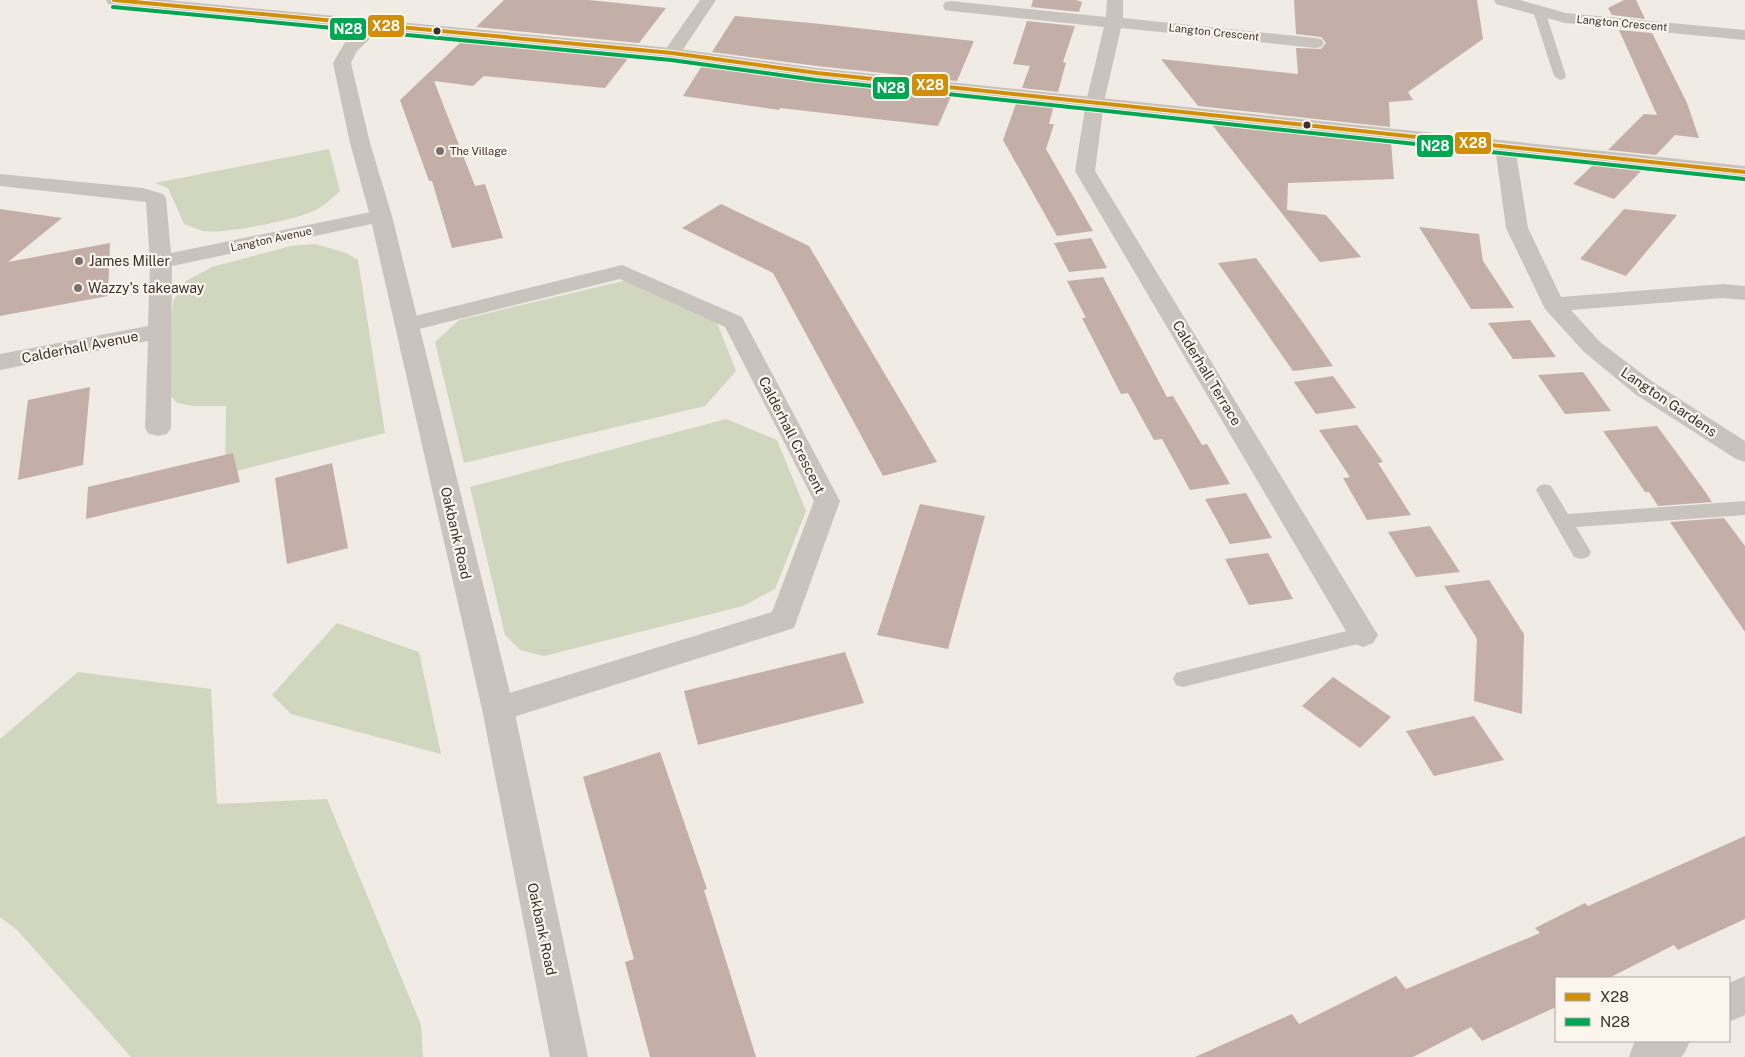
<svg xmlns="http://www.w3.org/2000/svg" width="1745" height="1057" font-family="'Public Sans',sans-serif">
	<rect width="100%" height="100%" fill="#f0ebe5"/>
	<g fill="#d1d6bf">
		<path d="M329 149 340 191C331 200 321 208 309 213 288 221 224 234 203 231 197 229 190 226 184 224L168 188 155 183Z"/>
		<path d="M315 244 346 253 358 260 385 433 225 474 226 406H194L177 403 168 393 173 301 186 281 212 267 291 246Z"/>
		<path d="M627 280 716 320 736 371 705 406 464 463 435 342 459 320Z"/>
		<path d="M726 419 777 440 806 511 775 589 743 606 544 656 520 650 505 635 470 487Z"/>
		<path d="M337 623 419 652 441 754 291 714 272 695Z"/>
		<path d="M78 672 211 689 217 804 327 799 421 1025 423 1057H131L17 930 0 917V739Z"/>
	</g>
	<g fill="#c3afa7">
		<path d="M504 0H589L666 8 639 43 476 27Z"/>
		<path d="M1033 0H1076L1082 2 1079 12 1031 7Z"/>
		<path d="M1294 0H1477L1483 39 1408 92 1413 100 1389 102 1390 127 1198 106 1161 59 1298 74 1296 48 1321 49 1326 43 1321 37 1296 34Z"/>
		<path d="M1624 0H1636L1645 19 1612 15 1608 8Z"/>
		<path d="M735 16 821 24 974 41 957 81 817 66 712 52Z"/>
		<path d="M1027 21 1075 26 1063 62 1066 63 1058 92 1022 88 1030 66 1013 64Z"/>
		<path d="M1619 30 1652 33 1687 103 1699 138 1675 135 1656 155 1608 150 1644 114 1657 115Z"/>
		<path d="M463 40 630 56 605 88 484 76 473 86 434 81 475 186 485 184 503 238 452 248 432 181H429L400 100Z"/>
		<path d="M703 64 817 80 952 94 938 126 780 108 779 110 683 96Z"/>
		<path d="M1017 101 1054 105 1049 124H1054L1046 149 1093 231 1057 236 1003 140Z"/>
		<path d="M1210 122 1391 142 1394 179 1288 183 1287 210 1326 215 1361 257 1320 262Z"/>
		<path d="M1594 164 1643 169 1614 199 1573 184Z"/>
		<path d="M721 204 809 246 937 462 883 476 773 273 682 228Z"/>
		<path d="M0 209 62 218 8 262 110 243 108 296 0 316Z"/>
		<path d="M1624 209 1677 215 1626 276 1580 259Z"/>
		<path d="M1419 227 1479 234 1483 261 1514 308 1471 309Z"/>
		<path d="M1091 238 1107 268 1069 272 1054 243Z"/>
		<path d="M1256 258 1304 324 1333 366 1293 371 1218 263Z"/>
		<path d="M1103 277 1167 397 1173 396 1202 445 1207 444 1230 484 1190 490 1162 439 1154 440 1128 393 1121 394 1082 318H1086L1067 281Z"/>
		<path d="M1530 320 1556 357 1513 359 1488 323Z"/>
		<path d="M1583 372 1611 411 1565 414 1538 375Z"/>
		<path d="M1333 376 1356 408 1316 414 1294 382Z"/>
		<path d="M90 387 83 465 18 480 28 400Z"/>
		<path d="M1357 425 1383 462 1378 463 1411 515 1367 520 1343 478 1350 477 1319 430Z"/>
		<path d="M1657 426 1704 490 1712 502 1658 506 1649 492H1645L1603 431Z"/>
		<path d="M233 453 240 482 86 519 88 487Z"/>
		<path d="M332 463 348 548 287 564 275 478Z"/>
		<path d="M1246 493 1272 538 1230 544 1205 499Z"/>
		<path d="M920 504 985 516 948 649 877 635Z"/>
		<path d="M1724 518 1745 546V632L1670 522Z"/>
		<path d="M1430 526 1460 572 1416 577 1388 532Z"/>
		<path d="M1268 553 1293 599 1249 605 1225 559Z"/>
		<path d="M1489 580 1524 634 1522 714 1474 701 1477 639 1444 586Z"/>
		<path d="M845 652 864 703 698 745 684 691Z"/>
		<path d="M1333 677 1391 717 1360 748 1302 706Z"/>
		<path d="M1474 716 1504 760 1434 776 1406 731Z"/>
		<path d="M660 752 707 889 704 890 756 1057H650L625 962 634 959 583 777Z"/>
		<path d="M1745 836V919L1678 950 1674 945 1609 978H1556V1007L1482 1041 1471 1027 1413 1057H1195L1292 1014 1299 1024 1396 976 1406 989 1540 933 1535 928 1585 903 1588 906Z"/>
	</g>
	<g fill="none" stroke-linecap="round" stroke-linejoin="round">
		<g fill="#c9c3be" fill-rule="evenodd">
			<path d="M1539 8 1545 11 1566 76 1564 79 1560 80 1554 76 1533 11Z"/>
			<path d="M1545 484 1551 486 1568 514 1745 501V515L1576 527 1591 552 1588 557 1581 559 1574 557 1536 490 1539 486Z"/>
			<path d="M1363 627 1370 629 1373 635 1370 641 1183 687 1176 685 1173 679 1176 673 1183 671Z"/>
		</g>
		<g fill="#c9c3be" fill-rule="evenodd">
			<path d="M700 0H716L678 57 672 58 666 57 663 53Z"/>
			<path d="M1107 0H1123V18L1315 38 1321 39 1324 43 1321 47 1315 48 1121 28 1104 102 1095 171 1373 627 1378 635 1373 643 1363 647 1353 643 1075 171 1086 102 1104 27 951 11 945 10 943 6 945 2 951 1 1106 17Z"/>
			<path d="M1494 0H1520L1566 13 1745 30V40L1565 23 1496 4Z"/>
			<path d="M1505 141 1512 143 1515 147 1528 228 1561 297 1723 284 1745 286V300L1723 298 1571 310 1600 342 1653 382 1745 441V462L1736 459 1635 394 1584 352 1545 309 1506 228 1495 147 1498 143Z"/>
			<path d="M0 174 143 188 163 194 166 198 171 253 381 210 388 212 392 216 388 220 381 222 172 266 171 428 167 434 158 436 149 434 145 428 148 341 0 370V354L148 326 150 262 146 202 0 186Z"/>
			<path d="M622 265 742 317 840 501 794 628 498 722 487 718 482 709 487 700 772 612 814 501 725 327 620 279 407 332 399 330 395 325 399 320Z"/>
			<path d="M1745 976V1015L1729 1022V983Z"/>
			<path d="M1638 1041H1690L1684 1054 1681 1057H1629L1634 1043Z"/>
		</g>
		<path fill="#c9c3be" fill-rule="evenodd" d="M106 0H167L672 48 817 68 1745 166V178L817 78 672 58 379 30 357 51 351 63 370 143 392 216 514 709 588 1057H550L482 709 370 216 350 143 333 63 344 44 361 29 114 5 108 4Z"/>
		<defs>
			<path id="bus-1" d="M114 0 672 53 817 73 1745 172"/>
			<path id="bus-2" d="M113 7 671 60 816 80 1744 179"/>
		</defs>
		<use href="#bus-1" stroke="#fbf5ee" stroke-width="6"/>
		<use href="#bus-2" stroke="#fbf5ee" stroke-width="6"/>
		<use href="#bus-1" stroke="#d18e09" stroke-width="4"/>
		<use href="#bus-2" stroke="#00a651" stroke-width="4"/>
	</g>
	<g fill="#3b302b" stroke="#fbf5ee" stroke-width="2">
		<circle cx="437" cy="31" r="4.5"/>
		<circle cx="1307" cy="125" r="4.5"/>
	</g>
	<g fill="#7a716c" stroke="#fbf5ee" stroke-width="2">
		<circle cx="440" cy="151" r="5"/>
		<circle cx="79" cy="261" r="5"/>
		<circle cx="78" cy="288" r="5"/>
	</g>
	<g text-anchor="middle" dominant-baseline="central" stroke-width="4.5" stroke-linejoin="round" paint-order="stroke">
		<g font-size="11" fill="#3b302b" stroke="#fbf5ee">
			<text transform="translate(1622 23) rotate(5)">Langton Crescent</text>
			<text transform="translate(1214 32) rotate(6)">Langton Crescent</text>
			<text transform="translate(271 239) rotate(-12)">Langton Avenue</text>
		</g>
		<g font-size="11" fill="#3b302b" stroke="#fbf5ee" text-anchor="start">
			<text x="450" y="151">The Village</text>
		</g>
		<g font-size="14" fill="#3b302b" stroke="#fbf5ee" text-anchor="start">
			<text x="89" y="261">James Miller</text>
			<text x="88" y="288">Wazzy's takeaway</text>
		</g>
		<g font-size="14" fill="#3b302b" stroke="#fbf5ee">
			<text transform="translate(80 347) rotate(-11)">Calderhall Avenue</text>
			<text transform="translate(1207 373) rotate(59)">Calderhall Terrace</text>
			<text transform="translate(1669 402) rotate(34)">Langton Gardens</text>
			<text transform="translate(792 435) rotate(63)">Calderhall Crescent</text>
			<text transform="translate(456 533) rotate(77)">Oakbank Road</text>
			<text transform="translate(542 929) rotate(78)">Oakbank Road</text>
		</g>
	</g>
	<g stroke="#fbf5ee" stroke-width="2">
		<rect x="367" y="14" width="38" height="24" rx="5" fill="#d18e09"/>
		<rect x="329" y="17" width="38" height="24" rx="5" fill="#00a651"/>
		<rect x="911" y="73" width="38" height="24" rx="5" fill="#d18e09"/>
		<rect x="872" y="76" width="38" height="24" rx="5" fill="#00a651"/>
		<rect x="1454" y="131" width="38" height="24" rx="5" fill="#d18e09"/>
		<rect x="1416" y="134" width="38" height="24" rx="5" fill="#00a651"/>
	</g>
	<g font-size="14" text-anchor="middle" font-weight="bold" fill="#fff">
		<text x="386" y="31">X28</text>
		<text x="348" y="34">N28</text>
		<text x="930" y="90">X28</text>
		<text x="891" y="93">N28</text>
		<text x="1473" y="148">X28</text>
		<text x="1435" y="151">N28</text>
	</g>
	<rect x="1555" y="977" width="175" height="65" fill="#fbf5ee" stroke="#aea6a0"/>
	<rect x="1565" y="993" width="25" height="8" fill="#d18e09" stroke="#aea6a0"/>
	<text x="1600" y="1002" font-size="15" fill="#3b302b">X28</text>
	<rect x="1565" y="1018" width="25" height="8" fill="#00a651" stroke="#aea6a0"/>
	<text x="1600" y="1027" font-size="15" fill="#3b302b">N28</text>
</svg>
